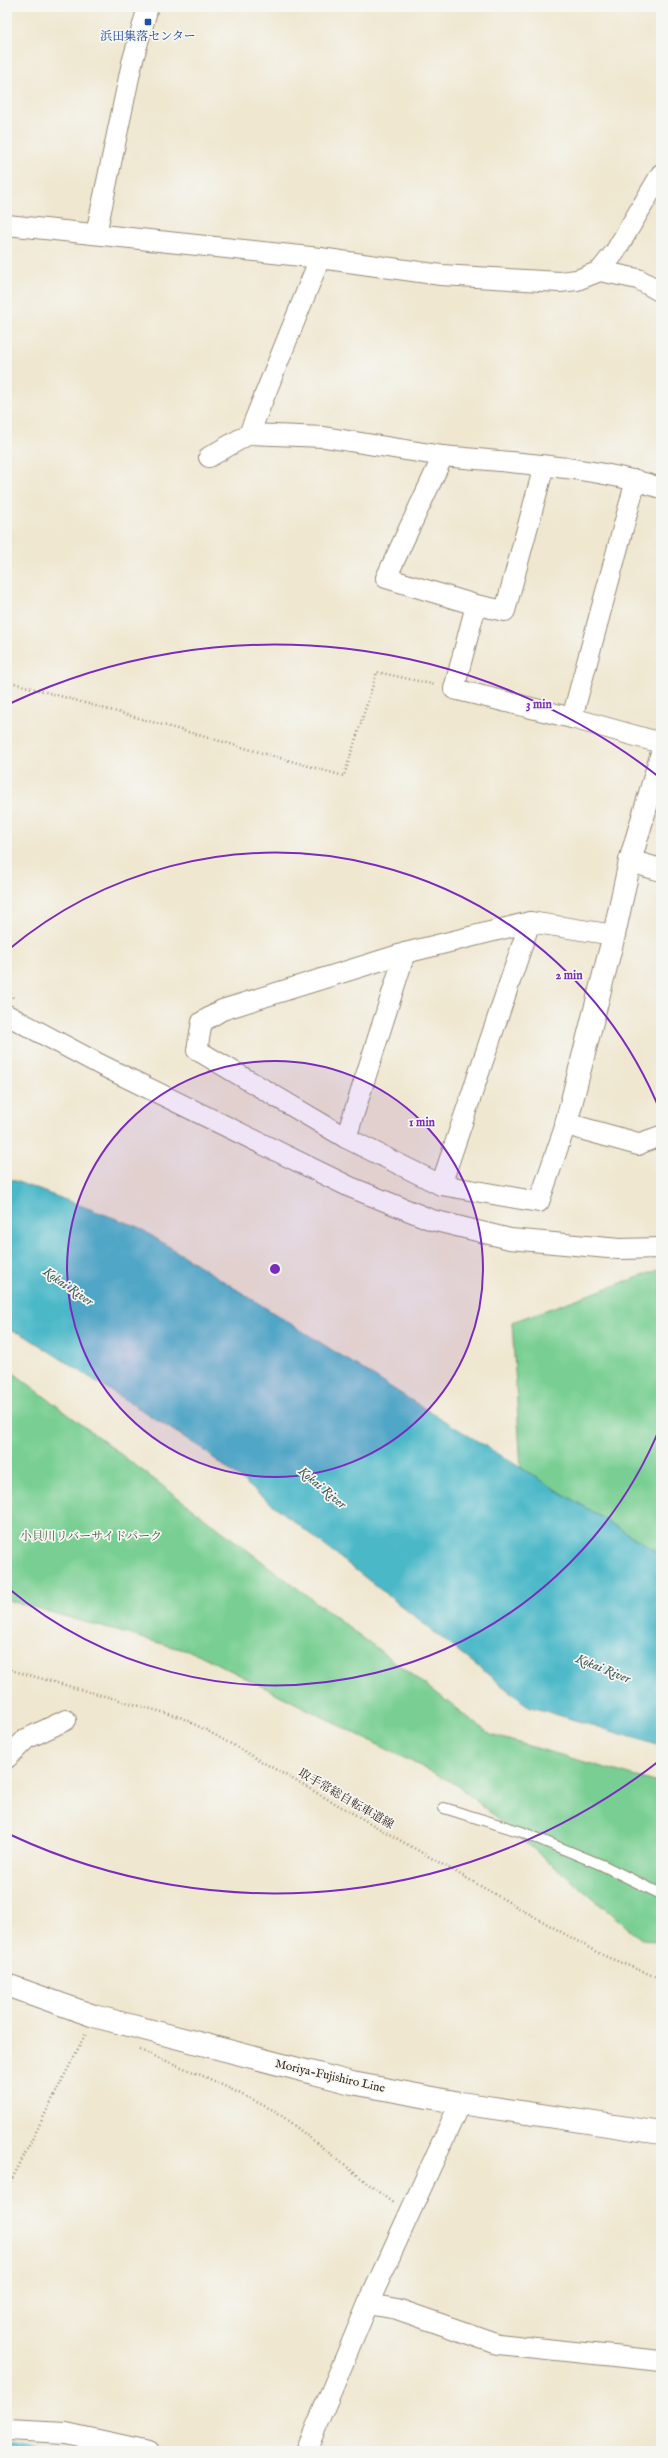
<svg xmlns="http://www.w3.org/2000/svg" width="668" height="2458" font-family="'IM FELL English','Noto Serif JP',serif">
	<rect width="100%" height="100%" fill="#f6f6f2"/>
	<filter id="ink" filterUnits="userSpaceOnUse"><feTurbulence type="fractalNoise" baseFrequency=".025" numOctaves="2"/><feDisplacementMap in="SourceGraphic" scale="8" xChannelSelector="R" yChannelSelector="G"/><feConvolveMatrix kernelMatrix="1 2 1 2 8 2 1 2 1" color-interpolation-filters="sRGB"/></filter>
	<filter id="wash" filterUnits="userSpaceOnUse"><feTurbulence type="fractalNoise" baseFrequency=".012" numOctaves="4" result="noise"/><feDisplacementMap in="SourceGraphic" scale="16" xChannelSelector="R" yChannelSelector="G"/><feGaussianBlur stdDeviation="0.9" result="paint"/><feColorMatrix in="noise" values="0 0 0 0 0 0 0 0 0 0 0 0 0 0 0 0 0 1.4 0 .05"/><feComposite in="paint" operator="in"/></filter>
	<g filter="url(#wash)">
		<rect width="100%" height="100%" fill="#efe7d0"/>
		<g fill="#79cf93" stroke="#5a7c58">
			<path d="M661 1269V1554L521 1468 512 1322Z"/>
			<path d="M7 1368 491 1735 661 1784V1944L640 1938 456 1784 198 1654 7 1600Z"/>
		</g>
		<path fill="#4cb8c8" stroke="#447173" d="M7 1178 138 1227 422 1407 661 1554V1746L528 1706 201 1448 22 1334 7 1330Z"/>
		<g fill="none" stroke-linecap="round" stroke-linejoin="round">
			<path stroke="#4cb8c8" stroke-width="5" d="M7 2444 53 2451"/>
		</g>
	</g>
	<g filter="url(#ink)">
		<g fill="none" stroke-linecap="round" stroke-linejoin="round">
			<defs>
				<path id="lane" d="M444 1808 522 1832 602 1865 661 1894"/>
				<g id="street">
					<path d="M7 225 320 258 441 275 560 282 577 280 600 271 638 279 661 292"/>
					<path d="M96 234 132 63 148 7"/>
					<path d="M600 271 615 252 661 174"/>
					<path d="M249 434 324 437 443 456"/>
					<path d="M209 457 249 434 320 258"/>
					<path d="M661 488C591 466 515 463 443 456L386 578 476 605 454 689 572 718 661 743"/>
					<path d="M476 605 505 611 544 466"/>
					<path d="M572 718 636 480"/>
					<path d="M7 1015 99 1064 350 1187 432 1220 510 1239 619 1249 661 1248"/>
					<path d="M566 1124 539 1202 441 1185 346 1138 197 1050 202 1022 222 1010 405 953 530 922 614 935"/>
					<path d="M346 1138 405 953"/>
					<path d="M638 1144 661 1136"/>
					<path d="M441 1185 530 922"/>
					<path d="M7 1758 26 1739 66 1720"/>
					<path d="M368 2304 397 2309 498 2344 661 2361"/>
					<path d="M7 2430 66 2433 149 2451"/>
					<path d="M306 2451 368 2304 460 2103"/>
				</g>
				<g id="secondary">
					<path d="M630 861 661 870"/>
					<path d="M638 1144 566 1124 614 935 630 861 661 756"/>
					<path d="M7 1985 94 2016 352 2083 460 2103 661 2133"/>
				</g>
			</defs>
			<use href="#lane" stroke="#958877" stroke-width="12"/>
			<use href="#street" stroke="#958877" stroke-width="22"/>
			<use href="#secondary" stroke="#958877" stroke-width="24"/>
			<g stroke="#958877" stroke-width="2.5" stroke-dasharray="1 3" stroke-linecap="butt">
				<path d="M7 681 344 776 377 672 436 685"/>
				<path d="M7 986 13 998"/>
				<path d="M7 1669 180 1717 208 1731 600 1954 661 1979"/>
				<path d="M140 2050 208 2078 277 2112 394 2204"/>
				<path d="M7 2189 86 2033"/>
			</g>
			<use href="#lane" stroke="#fff" stroke-width="10"/>
			<use href="#street" stroke="#fff" stroke-width="20"/>
			<use href="#secondary" stroke="#fff" stroke-width="22"/>
		</g>
	</g>
	<circle cx="275" cy="1269" r="208" fill="#7b2cbf" fill-opacity=".12"/>
	<g fill="none" stroke="#7b2cbf" stroke-width="2">
		<circle cx="275" cy="1269" r="208"/>
		<path d="M661 1425A416 416 0 0 1 8 1588M8 950A416 416 0 0 1 661 1113"/>
		<path d="M659 1761A624 624 0 0 1 11 1835M11 703A624 624 0 0 1 659 777"/>
	</g>
	<rect fill="#1a4fb4" stroke="#f6f6f2" stroke-width="1.5" x="144" y="18" width="8" height="8" rx="2"/>
	<g text-anchor="middle" dominant-baseline="central" stroke-width="3.5" stroke-linejoin="round" paint-order="stroke">
		<g font-size="12" fill="#164399" stroke="#f6f6f2">
			<text x="148" y="36">浜田集落センター</text>
		</g>
		<g font-size="12" fill="#4e5c41" stroke="#f6f6f2">
			<text x="91" y="1536">小貝川リバーサイドパーク</text>
		</g>
		<g font-size="12" fill="#3b2a1e" stroke="#f6f6f2">
			<text transform="translate(346 1799) rotate(30)">取手常総自転車道線</text>
			<text transform="translate(330 2076) rotate(13)">Moriya-Fujishiro Line</text>
		</g>
		<g font-size="13" font-style="italic" fill="#415c5a" stroke="#f6f6f2">
			<text transform="translate(68 1287) rotate(35)">Kokai River</text>
			<text transform="translate(322 1488) rotate(40)">Kokai River</text>
			<text transform="translate(603 1669) rotate(22)">Kokai River</text>
		</g>
	</g>
	<circle cx="275" cy="1269" r="6" fill="#7b2cbf" stroke="#f6f6f2" stroke-width="2"/>
	<g font-size="12" text-anchor="middle" font-weight="bold" fill="#7b2cbf" stroke="#f6f6f2" stroke-width="3.5" stroke-linejoin="round" paint-order="stroke">
		<text x="539" y="708">3 min</text>
		<text x="569" y="979">2 min</text>
		<text x="422" y="1126">1 min</text>
	</g>
	<rect width="668" height="2458" fill="none" stroke="#f6f6f2" stroke-width="24"/>
</svg>
